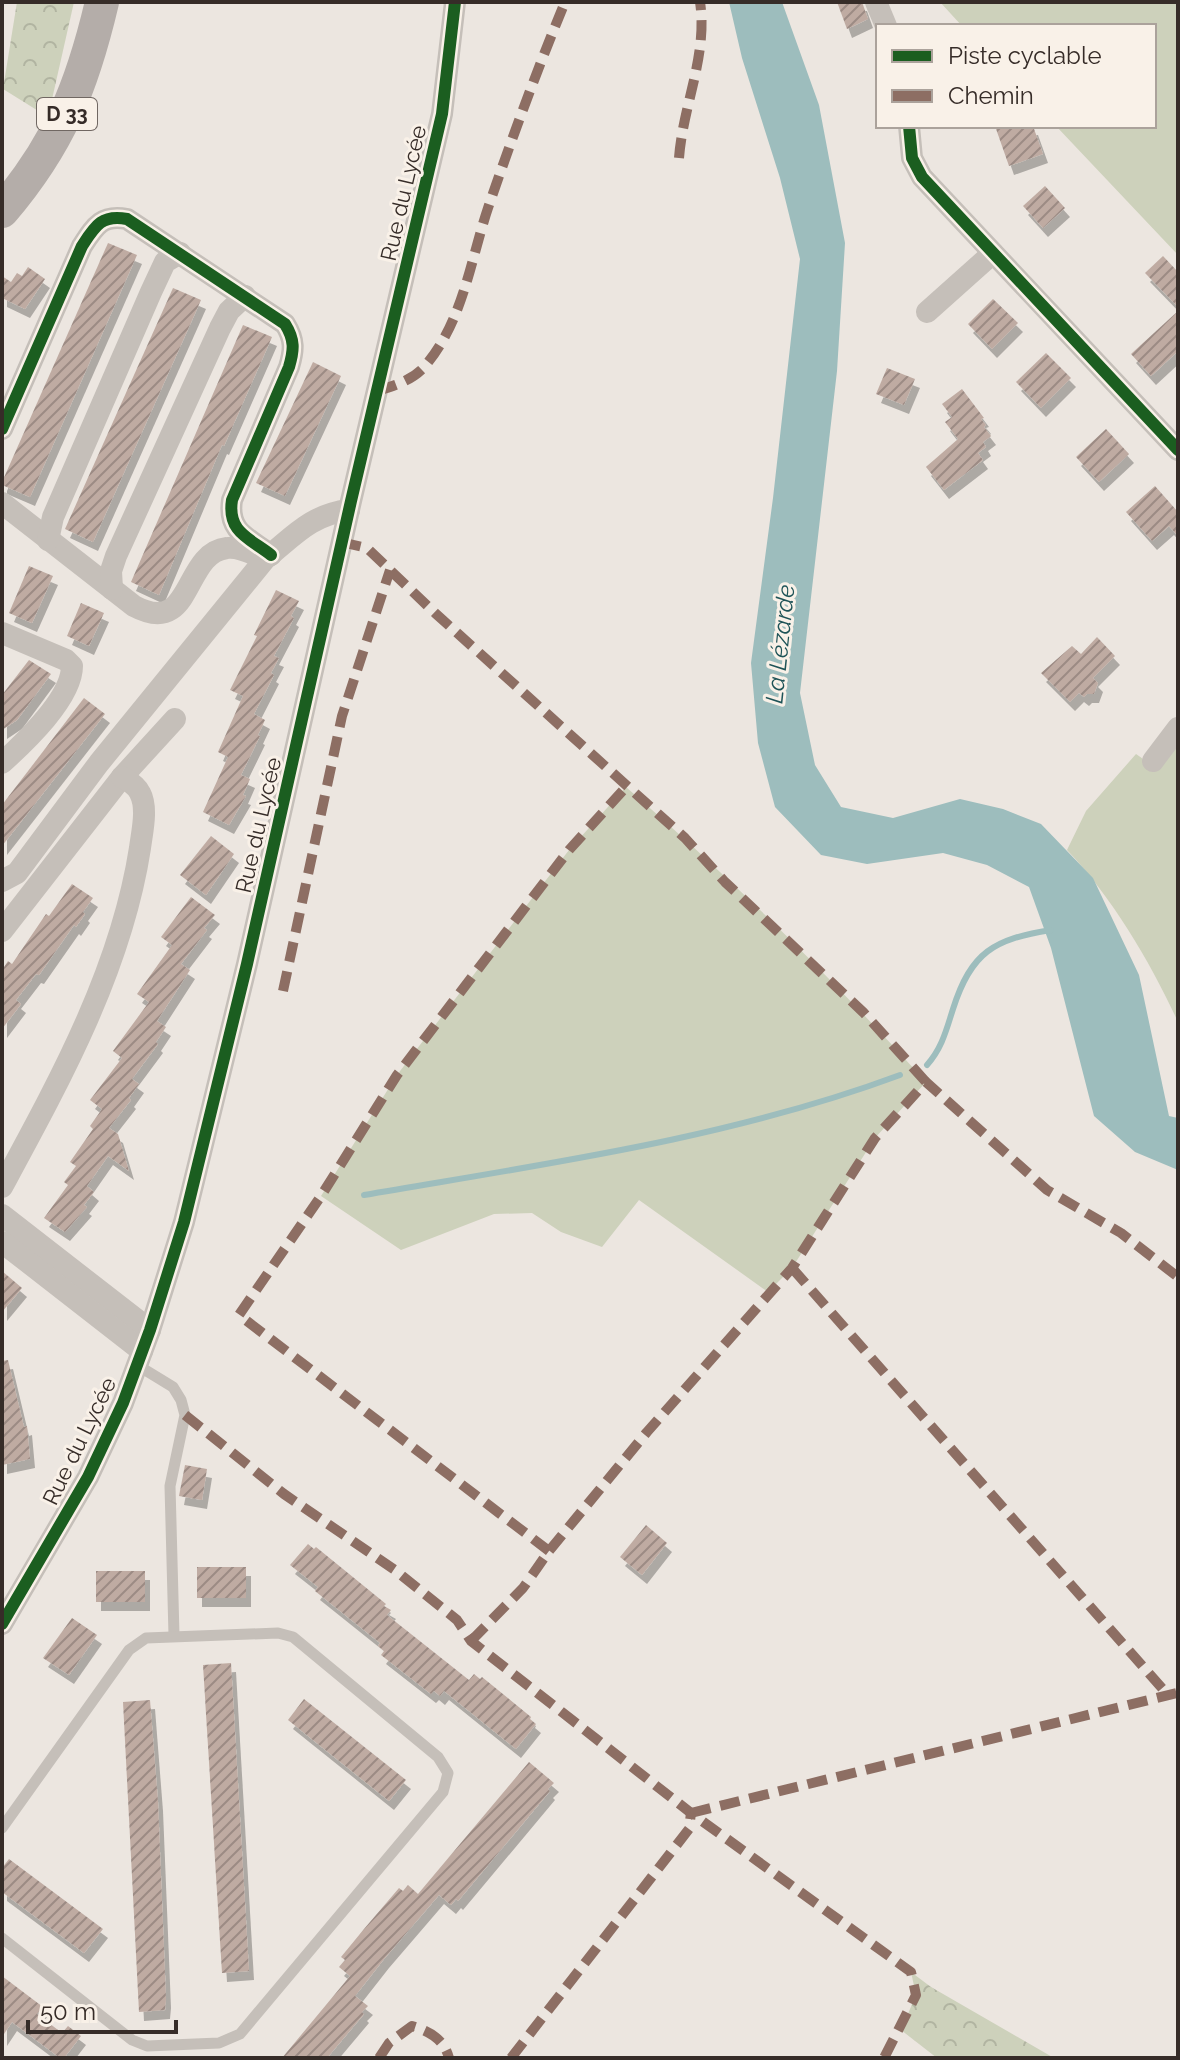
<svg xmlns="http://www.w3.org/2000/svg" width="1180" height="2060" font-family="Raleway,sans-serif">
	<defs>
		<pattern id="forest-crowns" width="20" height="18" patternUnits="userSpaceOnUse" patternTransform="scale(2)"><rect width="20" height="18" fill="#cdd1bb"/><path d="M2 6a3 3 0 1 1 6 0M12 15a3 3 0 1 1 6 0" fill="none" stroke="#b1b4a1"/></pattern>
		<pattern id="building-hatch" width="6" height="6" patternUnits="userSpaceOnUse" patternTransform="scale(2)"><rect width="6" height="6" fill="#bfaba2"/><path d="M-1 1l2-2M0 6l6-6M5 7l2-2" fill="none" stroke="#9c8b84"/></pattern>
		<filter id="shadow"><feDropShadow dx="5" dy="9" stdDeviation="0" flood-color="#0004"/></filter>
	</defs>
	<rect width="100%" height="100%" fill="#ece6e0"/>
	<g fill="#cdd1bb">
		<path d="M940 2H1178V255L1056 126H1154V26H962Z"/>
		<path d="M1178 740V1022C1151 963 1112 897 1067 850L1086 811 1136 754 1156 768Z"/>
		<path d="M626 787C732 879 832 978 926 1082L875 1138 792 1268 768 1292 639 1200 602 1247 561 1232 532 1213 494 1214 401 1250 321 1196 397 1075 569 850Z"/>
	</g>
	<g fill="url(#forest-crowns)">
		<path d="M17 2H74L48 117 3 89Z"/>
		<path d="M911 1972 931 1987 1054 2058H937L901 2030 916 1995Z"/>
	</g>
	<path fill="#9dbdbd" d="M729 2H782L819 105 845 243 837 371 800 693 815 765 841 807 893 818 960 799 1003 809 1041 824 1093 878 1139 975 1169 1116 1178 1118V1170L1135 1152 1094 1116 1051 948 1029 887 987 865 943 853 867 864 821 855 775 807 758 743 751 663 773 498 800 259 780 178 742 58Z"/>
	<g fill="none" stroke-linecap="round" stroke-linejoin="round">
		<g stroke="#9dbdbd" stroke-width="6">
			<path d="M927 1065C942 1048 946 1031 953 1009 971 952 994 939 1051 930"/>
			<path d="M364 1195C544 1164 728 1139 900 1075"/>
		</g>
	</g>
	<g fill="url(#building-hatch)" filter="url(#shadow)">
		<path d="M837 2H862L868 19 847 29Z"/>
		<path d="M995 126H1033L1043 154 1009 166Z"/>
		<path d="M1045 186 1065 208 1043 228 1023 206Z"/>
		<path d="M108 243 137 255 30 497 2 485V482Z"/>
		<path d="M1163 256 1178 272V307L1145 273Z"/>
		<path d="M28 267 45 279 25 309 2 298V276L11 282 17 273 22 276Z"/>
		<path d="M173 288 201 300 93 542 65 529Z"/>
		<path d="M993 299 1018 323 992 349 968 324Z"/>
		<path d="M1178 311V351L1151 376 1131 354Z"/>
		<path d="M243 325 272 337 224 446 222 445 159 595 131 582Z"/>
		<path d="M1046 353 1071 378 1041 408 1016 382Z"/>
		<path d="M313 362 341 376 285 496 256 483Z"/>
		<path d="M887 368 915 379 904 405 876 394Z"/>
		<path d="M962 389 984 418 981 419 986 425 984 427 991 436 983 442 986 447 978 453 983 460 944 490 926 467 958 439 945 422 952 417 942 404Z"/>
		<path d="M1106 429 1129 454 1099 482 1076 457Z"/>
		<path d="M1155 486 1178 512V536L1169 526 1152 541 1126 512Z"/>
		<path d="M29 566 53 576 32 623 9 613Z"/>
		<path d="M276 590 299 601 291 616 294 618 274 656 279 658 271 673 274 675 254 714 265 720 258 735 260 736 241 775 250 779 243 795 246 796 229 825 203 812 228 757 218 752 243 696 230 690 257 636 254 635Z"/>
		<path d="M81 603 104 613 89 646 67 636Z"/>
		<path d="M1097 637 1115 656 1093 678 1098 683 1094 694H1087L1084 697 1079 693 1070 702 1041 673 1072 646 1081 654Z"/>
		<path d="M29 660 51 674 17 720 2 730V695Z"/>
		<path d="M84 698 105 714 2 846V805Z"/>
		<path d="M211 836 234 854 206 895 180 875Z"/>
		<path d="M72 884 93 898 83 912 85 914 76 927 74 925 39 975 36 974 16 1000 21 1004 2 1029V970L8 961 12 964 46 914 49 916Z"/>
		<path d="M191 897 215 915 204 928 207 930 181 964 190 970 157 1021 166 1027 156 1042 158 1044 132 1079 139 1084 129 1098 131 1100 109 1128 118 1134 129 1171 108 1156 87 1186 94 1192 84 1205 87 1207 65 1232 44 1218 68 1185 64 1182 76 1166 70 1162 93 1129 90 1126 102 1109 90 1100 122 1058 113 1051 149 1002 137 994 172 945 161 937Z"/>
		<path d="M2 1271 22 1288 2 1312Z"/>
		<path d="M8 1360 24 1427 27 1426 30 1459 2 1465V1361Z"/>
		<path d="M185 1465 207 1469 202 1500 179 1496Z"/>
		<path d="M646 1525 667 1543 642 1575 620 1557Z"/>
		<path d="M308 1544 314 1549 316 1547 386 1604 384 1606 391 1610 387 1615 469 1680 474 1674 480 1679 482 1677 531 1717 530 1719 536 1724 516 1749 444 1691 440 1696 434 1691 431 1694 381 1655 384 1651 378 1646 380 1643 315 1591 318 1587 290 1565Z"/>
		<rect x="197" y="1567" width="49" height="31"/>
		<rect x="96" y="1571" width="49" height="31"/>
		<path d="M72 1618 97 1635 69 1675 43 1658Z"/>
		<path d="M231 1663 249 1971 222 1973 203 1665Z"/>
		<path d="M304 1699 406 1780 389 1801 288 1720Z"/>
		<path d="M150 1700 158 1802 166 1999 165 2010 139 2012 123 1702Z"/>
		<path d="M529 1762 554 1783 548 1789 550 1791 458 1901 456 1899 451 1905 439 1895 384 1959 355 1996 368 2006 362 2012 364 2014 327 2058H282L350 1976 339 1967 345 1960 341 1957 364 1929 399 1888 403 1891 408 1885 418 1894Z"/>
		<path d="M9 1859 103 1929 84 1953 2 1892V1868Z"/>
		<path d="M2 1976 43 2007 37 2014 62 2033 68 2026 81 2036 64 2058H60L12 2022 2 2037Z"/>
	</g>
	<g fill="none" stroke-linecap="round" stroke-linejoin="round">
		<g stroke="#c5bfb9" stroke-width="11">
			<path d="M137 1365 173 1387 181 1400 185 1415 170 1486 174 1635"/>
			<path d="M2 1828 129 1650 146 1638 278 1633 293 1637 438 1757 448 1773 443 1792 240 2034 219 2043 147 2046 132 2040 2 1938"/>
		</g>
		<g stroke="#c5bfb9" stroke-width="22">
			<path d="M876 2 886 26"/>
			<path d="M909 126 912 158 922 177 1178 450"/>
			<path d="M927 312 993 253"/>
			<path d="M2 429 82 246C95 226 102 214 127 219L285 324C295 340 294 350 289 367L232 500C227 532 249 538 271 555"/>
			<path d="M2 503 134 606C194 638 182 553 227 548 239 546 252 554 263 558"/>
			<path d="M48 540 53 517 151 292 165 262 180 253"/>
			<path d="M112 589 111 571 116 556 220 328 229 311 245 296"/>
			<path d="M2 633 66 660 72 666C72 698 25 742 2 763"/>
			<path d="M1153 761 1178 728"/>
			<path d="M2 881 17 873 99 763 265 559C294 536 310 515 349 510"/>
			<path d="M2 931 122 777 175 719"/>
			<path d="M2 1187C60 1080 121 970 140 848 142 832 148 808 140 793 137 786 129 781 122 777"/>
			<path d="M2 1215 150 1330"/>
			<path d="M2 1242 142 1351"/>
			<path d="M2 1624 88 1477 123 1403 150 1330 184 1222 247 964 351 501 442 114 455 2"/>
		</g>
		<path stroke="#b4ada9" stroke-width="34" d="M2 211C59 144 82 87 102 2"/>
		<g stroke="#8d6e63" stroke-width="10" stroke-dasharray="20 10" stroke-linecap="butt">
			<path d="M679 158C683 105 708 55 700 2"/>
			<path d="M377 391C394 386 413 380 425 366 463 321 470 262 488 208 512 138 537 70 565 2"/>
			<path d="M341 542 367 548 435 613 685 838 725 882 864 1013 926 1082"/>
			<path d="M283 991 342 716 390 570"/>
			<path d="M792 1268 1168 1695"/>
			<path d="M185 1415 284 1494 395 1570 457 1620 471 1641 691 1813 911 1972 916 1995 884 2058"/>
			<path d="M549 1551 239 1315 321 1196 397 1075 569 850 626 787"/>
			<path d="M471 1641 523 1588 549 1551 647 1432 792 1268 875 1138 926 1082 1047 1190 1121 1233 1178 1277"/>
			<path d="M691 1813 1177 1693"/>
			<path d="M379 2058 389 2043 412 2026C429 2031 444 2039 449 2058"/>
			<path d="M511 2058 689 1829 691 1813"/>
		</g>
		<defs>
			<g id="cycleway">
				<path d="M909 126 912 158 922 177 1178 450"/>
				<path d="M2 429 82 246C95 226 102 214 127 219L285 324C295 340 294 350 289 367L232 500C227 532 249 538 271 555"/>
				<path d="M2 1624 88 1477 123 1403 150 1330 184 1222 247 964 351 501 442 114 455 2"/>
			</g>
		</defs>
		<use href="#cycleway" stroke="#f9f1e8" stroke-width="17"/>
		<use href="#cycleway" stroke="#1b5e20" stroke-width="12"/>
	</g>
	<g text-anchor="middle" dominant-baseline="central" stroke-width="6" stroke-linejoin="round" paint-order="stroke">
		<rect fill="#f9f1e8" stroke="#706762" stroke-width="2" x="37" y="98" width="60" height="32" rx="6"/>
		<g font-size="20" font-weight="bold" fill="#362c28">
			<text x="67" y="114">D 33</text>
		</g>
		<g font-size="22" fill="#362c28" stroke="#f9f1e8">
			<text transform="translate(403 193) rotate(-77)">Rue du Lycée</text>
			<text transform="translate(258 825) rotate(-77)">Rue du Lycée</text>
			<text transform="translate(79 1441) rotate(-64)">Rue du Lycée</text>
		</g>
		<g font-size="24" font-style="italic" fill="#1e5357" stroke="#f9f1e8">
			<text transform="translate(780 644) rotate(-84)">La Lézarde</text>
		</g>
	</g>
	<rect width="1180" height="2060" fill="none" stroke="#362c28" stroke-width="8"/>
	<rect x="876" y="24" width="280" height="104" fill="#f9f1e8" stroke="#aba29b" stroke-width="2"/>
	<rect x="892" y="50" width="40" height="12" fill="#1b5e20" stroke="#aba29b" stroke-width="2"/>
	<text x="948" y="64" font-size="24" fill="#362c28">Piste cyclable</text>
	<rect x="892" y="90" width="40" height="12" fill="#8d6e63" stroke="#aba29b" stroke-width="2"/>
	<text x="948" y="104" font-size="24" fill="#362c28">Chemin</text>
	<path d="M28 2020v12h148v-12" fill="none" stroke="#362c28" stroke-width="4"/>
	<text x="40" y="2020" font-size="24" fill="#362c28" stroke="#f9f1e8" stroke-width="6" paint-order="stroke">50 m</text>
</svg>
